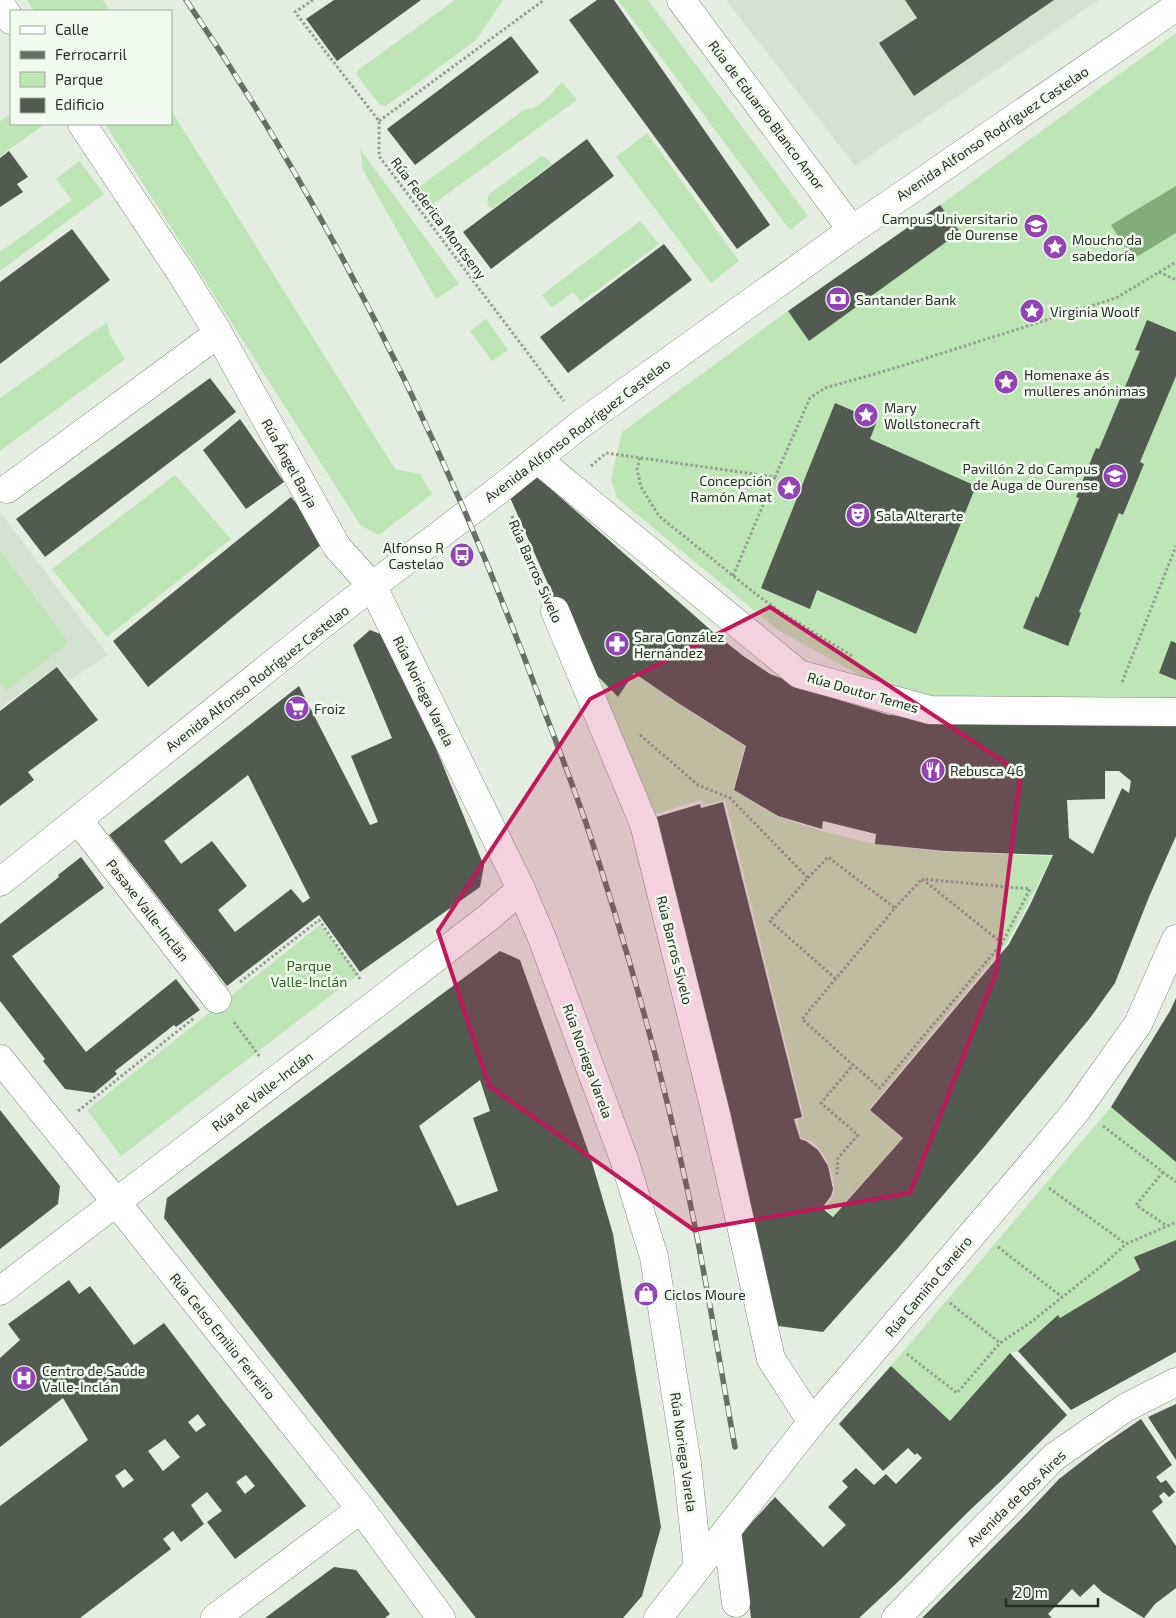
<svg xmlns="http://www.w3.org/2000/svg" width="1176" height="1618" font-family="'Exo 2',sans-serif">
	<rect width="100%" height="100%" fill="#e3eee1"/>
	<g fill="#d4e3d0">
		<path d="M726 0H1099L855 166Z"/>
		<path d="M0 512 108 655 70 680 58 666 0 708Z"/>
	</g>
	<g fill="#bee5b5">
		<path d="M27 0H103L110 11H34Z"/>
		<path d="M455 0H503L476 40 389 104 385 106 380 105 359 78 357 75 358 70Z"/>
		<path d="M618 0H648L808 216 790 230Z"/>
		<path d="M1176 33V701L927 697 870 681 778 630 617 498 611 479 622 432 788 311 940 205Z"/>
		<path d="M562 82 577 100 432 205 418 188 525 109C541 109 551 93 562 82Z"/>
		<path d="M171 110 395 469 420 474 432 494 379 535 361 526 105 124H171Z"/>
		<path d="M11 113V124H45L0 156V121Z"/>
		<path d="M647 133 739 261 711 283 616 157Z"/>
		<path d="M360 149 459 284 436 299 363 170Z"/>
		<path d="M542 156 545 157 552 164 492 209 487 204 489 194Z"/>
		<path d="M79 161 104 194 0 271V252L72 200 56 179Z"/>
		<path d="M640 221 659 244 581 302 573 292 552 308 542 295Z"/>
		<path d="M486 319 508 350 492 361 470 331Z"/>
		<path d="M107 322 110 335 125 359 0 451V398Z"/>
		<path d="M175 475 231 539 107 637 52 569Z"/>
		<path d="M0 550 69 643 6 691 0 683Z"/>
		<path d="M582 661 618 697 634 674 674 701 745 746 733 790 778 817 822 831 874 844 945 852 1052 856 1028 904 1007 943 869 1109 902 1138 833 1216 824 1208C827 1204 832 1200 833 1195 838 1180 825 1151 812 1142 809 1140 805 1139 801 1138L797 1120 804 1118 725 800 703 805 701 800 645 817Z"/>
		<path d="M320 925 359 974 121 1156 87 1110Z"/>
		<path d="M1111 1107 1176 1162V1240L1134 1257 1140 1270 1060 1318 1058 1316 1018 1351 1010 1353 950 1421 891 1366Z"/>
	</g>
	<path fill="#82ad78" d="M1176 186V233L1133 259 1111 225Z"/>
	<g fill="#525b50" fill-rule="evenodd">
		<path d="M334 0H421L337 61 306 19Z"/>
		<path d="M597 0H614L770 225 737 249 569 20Z"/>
		<path d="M905 0H1054L914 96 879 43 917 18Z"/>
		<path d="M511 36 539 72 415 165 387 129Z"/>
		<path d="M587 139 614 176 491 269 463 232Z"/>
		<path d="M9 151 28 177 17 184 23 192 0 207V158Z"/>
		<path d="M940 205 960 232 809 341 788 311Z"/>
		<path d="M72 229 110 280 0 364V282Z"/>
		<path d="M664 244 692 280 568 373 540 337Z"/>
		<path d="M1147 320 1176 332V376L1140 462 1144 464 1123 515 1119 513 1079 612 1081 613 1068 646 1023 628 1036 596 1038 598 1079 498 1076 497 1096 448 1099 449 1140 351 1135 350Z"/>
		<path d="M210 378 236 412 45 557 16 519Z"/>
		<path d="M835 403 877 421 870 439 976 486 916 634 817 590 810 609 761 588Z"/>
		<path d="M240 419 284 482 246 509 203 450Z"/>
		<path d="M534 474 713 632 742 655 770 674 842 701 889 715 950 719 1176 721V836L1149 897 1115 983 1090 1018 984 1147 899 1247 823 1332 771 1325 653 818 700 804 701 808 723 802 802 1117 794 1119 800 1139 806 1141 818 1150 828 1166 833 1189 831 1196 822 1208 833 1217 903 1138 870 1110 1009 944 1030 905 1053 855 945 851 875 844 876 834 823 821 822 829 778 816 734 790 746 746 675 701 634 673 618 697 581 659 508 493ZM1105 771H1119L1131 781 1129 793 1122 788 1093 854 1069 838 1067 800 1105 799Z"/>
		<path d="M291 497 327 540 148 687 113 641Z"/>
		<path d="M370 630 391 638 484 866 480 887 360 972 319 915 227 986 109 835 299 686 370 825 378 822 351 756 392 738 353 645ZM248 775 310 898 303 903 291 889 235 932 218 910 247 886 212 841 181 864 164 841Z"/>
		<path d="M1171 641 1176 643V680L1159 673Z"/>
		<path d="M57 667 98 720 28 772 34 780 0 806V711Z"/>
		<path d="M81 857 104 888 12 956 86 1052 176 979 200 1010 176 1027 174 1025 115 1071 117 1074 94 1093 65 1089 43 1061 45 1059 0 1001V924L59 877 58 875Z"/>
		<path d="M500 951 520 960 591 1159 613 1234 661 1527 642 1596 623 1618H476L164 1218 167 1198ZM480 1080 490 1111 473 1118 498 1191 457 1206 419 1126Z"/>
		<path d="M1176 998V1162L1111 1107 1170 1011Z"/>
		<path d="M0 1110 60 1186 58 1204 0 1249Z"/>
		<path d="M1176 1240V1352L1071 1410 1018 1351 1058 1315 1060 1318 1140 1270 1134 1257Z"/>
		<path d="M69 1280 79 1294 90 1286 134 1345 164 1323 221 1398 306 1506 235 1559 207 1522 222 1511 207 1492 191 1505 204 1524 181 1542 173 1531 163 1539 171 1549 80 1618H0V1506L88 1440 63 1398 0 1447V1358L20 1340 8 1324ZM198 1414 206 1425 196 1432 188 1422ZM165 1439 180 1457 163 1471 148 1451ZM125 1469 134 1480 123 1488 115 1476ZM246 1475 255 1486 245 1494 236 1482Z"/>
		<path d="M1010 1353 1067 1415 1002 1480 970 1510 900 1580 859 1618H751L741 1534 775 1497 823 1547 846 1525 828 1507 848 1487 842 1481 856 1468 874 1485 886 1474 896 1484 922 1458 917 1453 915 1455 908 1448 883 1471 839 1424 891 1366 950 1421Z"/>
		<path d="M1176 1404V1460L1148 1417Z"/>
		<path d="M1141 1419 1172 1465 1156 1477 1161 1483 1166 1480 1175 1492 1169 1497 1164 1492 1159 1496 1163 1502 1152 1511 1176 1546V1588L1155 1604 1144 1618 1102 1592 1094 1584 1080 1597 1072 1589 1048 1614 1052 1618H922L1027 1513 1059 1479 1103 1445Z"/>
		<path d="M334 1567 356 1570 390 1614 385 1618H265Z"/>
	</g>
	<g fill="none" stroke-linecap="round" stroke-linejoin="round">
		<defs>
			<g id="street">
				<path d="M681 0 852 230"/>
				<path d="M0 4 11 20"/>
				<path d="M82 124 181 273 217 331 337 547 373 587 521 889 542 938 624 1159 654 1257 687 1464 698 1567"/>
				<path d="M537 459 799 674 930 710 1176 712"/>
				<path d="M7 489 208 341 217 331"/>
				<path d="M555 611 644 824 716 1114 771 1359 812 1422"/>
				<path d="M78 820 217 999"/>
				<path d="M0 882 334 615 500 489 581 424 852 230 1176 7"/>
				<path d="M0 1059 116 1202 361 1509 441 1618"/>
				<path d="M0 1291 377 1003 489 917 521 889"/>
				<path d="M727 1531 736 1603"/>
				<path d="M215 1618 361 1509"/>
				<path d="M658 1618 812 1422 1026 1171 1077 1110 1138 1024 1176 939"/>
				<path d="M896 1618 1054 1457 1125 1408 1176 1382"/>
			</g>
		</defs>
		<use href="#street" stroke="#848d81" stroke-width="29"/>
		<g stroke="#949d93" stroke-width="3" stroke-dasharray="2.5 2.5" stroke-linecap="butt">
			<path d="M313 0 295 12 379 121V156L564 401"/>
			<path d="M379 121 544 0"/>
			<path d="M1159 272 1176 280"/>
			<path d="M640 458 637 469 641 487 659 516 752 591 779 611 854 657"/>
			<path d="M591 466 606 453 775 477 810 398 825 388 892 369 1116 298 1176 262"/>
			<path d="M512 516 543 586"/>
			<path d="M733 576 775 477"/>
			<path d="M1122 682 1176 546"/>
			<path d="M640 735 698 785 730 798 808 878 770 921 836 979"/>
			<path d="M808 878 828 857 895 908 802 1019 853 1065 821 1103 858 1135 838 1158 837 1175"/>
			<path d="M895 908 922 879 1002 943 1030 889 922 879"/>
			<path d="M240 982 319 920 360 979"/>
			<path d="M234 1022 260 1057"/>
			<path d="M852 1064 880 1088 1002 943"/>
			<path d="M78 1111 194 1018"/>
			<path d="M1103 1126 1176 1182"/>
			<path d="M1163 1172 1136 1205 1167 1226"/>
			<path d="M1049 1188 1126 1244"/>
			<path d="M998 1247 1062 1297"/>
			<path d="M950 1303 1000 1343"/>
			<path d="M907 1354 957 1393 1000 1343 1031 1322 1104 1264 1126 1244 1176 1222"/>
		</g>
		<use href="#street" stroke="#fff" stroke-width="28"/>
		<defs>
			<path id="rail" d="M186 0C335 219 451 457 542 705 557 744 572 783 586 823 624 937 657 1053 683 1170 704 1262 718 1355 735 1447"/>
		</defs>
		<use href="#rail" stroke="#676e66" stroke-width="5.5"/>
		<use href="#rail" stroke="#f0fbee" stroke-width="4" stroke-dasharray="11" stroke-linecap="butt"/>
	</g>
	<path fill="#c2185b" fill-opacity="0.2" stroke="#c2185b" stroke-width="4" stroke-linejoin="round" d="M770 607 1021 773 996 973 910 1193 694 1230 489 1086 438 931 590 699Z"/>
	<defs>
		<symbol id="university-disc" viewBox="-11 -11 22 22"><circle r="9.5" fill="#9344b4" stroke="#f0fbee"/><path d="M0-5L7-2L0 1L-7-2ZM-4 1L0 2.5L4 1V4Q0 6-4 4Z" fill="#fff"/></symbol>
		<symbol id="sight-disc" viewBox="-11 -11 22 22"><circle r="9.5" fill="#9344b4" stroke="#f0fbee"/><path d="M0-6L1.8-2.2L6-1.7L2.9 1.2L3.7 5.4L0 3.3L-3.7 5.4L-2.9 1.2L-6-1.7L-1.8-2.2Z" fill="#fff"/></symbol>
		<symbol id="bank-disc" viewBox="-11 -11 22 22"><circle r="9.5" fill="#9344b4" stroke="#f0fbee"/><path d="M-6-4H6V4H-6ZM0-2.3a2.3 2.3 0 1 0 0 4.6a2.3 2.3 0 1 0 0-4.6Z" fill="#fff"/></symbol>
		<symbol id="theatre-disc" viewBox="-11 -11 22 22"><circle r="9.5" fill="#9344b4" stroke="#f0fbee"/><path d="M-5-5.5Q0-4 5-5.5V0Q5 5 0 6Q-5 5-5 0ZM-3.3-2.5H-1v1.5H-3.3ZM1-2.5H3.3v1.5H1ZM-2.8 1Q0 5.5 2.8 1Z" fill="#fff"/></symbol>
		<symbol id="bus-disc" viewBox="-11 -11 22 22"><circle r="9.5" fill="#9344b4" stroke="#f0fbee"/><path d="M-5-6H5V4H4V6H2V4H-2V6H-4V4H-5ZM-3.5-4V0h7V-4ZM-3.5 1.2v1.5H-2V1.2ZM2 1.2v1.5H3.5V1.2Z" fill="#fff"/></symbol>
		<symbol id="pharmacy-disc" viewBox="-11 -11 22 22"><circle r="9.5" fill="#9344b4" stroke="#f0fbee"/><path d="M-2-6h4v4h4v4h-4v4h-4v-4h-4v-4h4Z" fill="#fff"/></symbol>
		<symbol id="supermarket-disc" viewBox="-11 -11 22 22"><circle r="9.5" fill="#9344b4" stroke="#f0fbee"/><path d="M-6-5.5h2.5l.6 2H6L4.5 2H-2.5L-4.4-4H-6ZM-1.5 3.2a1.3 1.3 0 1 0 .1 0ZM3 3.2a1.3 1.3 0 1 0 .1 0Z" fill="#fff"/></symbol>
		<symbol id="restaurant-disc" viewBox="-11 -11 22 22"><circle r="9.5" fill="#9344b4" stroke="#f0fbee"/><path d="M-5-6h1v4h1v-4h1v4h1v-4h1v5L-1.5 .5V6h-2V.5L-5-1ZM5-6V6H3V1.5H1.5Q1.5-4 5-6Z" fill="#fff"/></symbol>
		<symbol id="shop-disc" viewBox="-11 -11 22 22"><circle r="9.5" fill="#9344b4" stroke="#f0fbee"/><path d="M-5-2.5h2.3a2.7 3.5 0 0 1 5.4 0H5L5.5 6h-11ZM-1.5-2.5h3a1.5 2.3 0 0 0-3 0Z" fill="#fff"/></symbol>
		<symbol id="hospital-disc" viewBox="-11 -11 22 22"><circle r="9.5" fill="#9344b4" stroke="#f0fbee"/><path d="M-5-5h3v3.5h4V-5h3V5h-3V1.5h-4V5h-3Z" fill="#fff"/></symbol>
	</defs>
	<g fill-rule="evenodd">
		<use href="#university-disc" x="1022" y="212" width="28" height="28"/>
		<use href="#sight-disc" x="1041" y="233" width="28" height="28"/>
		<use href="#bank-disc" x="824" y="285" width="28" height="28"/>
		<use href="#sight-disc" x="1018" y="297" width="28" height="28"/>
		<use href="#sight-disc" x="992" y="368" width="28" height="28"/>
		<use href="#sight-disc" x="852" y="401" width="28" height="28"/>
		<use href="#university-disc" x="1101" y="462" width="28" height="28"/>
		<use href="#sight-disc" x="775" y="474" width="28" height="28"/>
		<use href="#theatre-disc" x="844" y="501" width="28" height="28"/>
		<use href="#bus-disc" x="448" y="541" width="28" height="28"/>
		<use href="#pharmacy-disc" x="603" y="630" width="28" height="28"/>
		<use href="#supermarket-disc" x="283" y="694" width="28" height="28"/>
		<use href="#restaurant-disc" x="919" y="756" width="28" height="28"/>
		<use href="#shop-disc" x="632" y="1280" width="28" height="28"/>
		<use href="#hospital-disc" x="10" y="1364" width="28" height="28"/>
	</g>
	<g text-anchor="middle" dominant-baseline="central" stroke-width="5" stroke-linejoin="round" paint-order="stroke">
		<g font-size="14" fill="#2b2f2a" stroke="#f0fbee">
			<text transform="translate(767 115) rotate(53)">Rúa de Eduardo Blanco Amor</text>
			<text transform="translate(992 133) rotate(-34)">Avenida Alfonso Rodríguez Castelao</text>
			<text transform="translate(439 218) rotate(53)">Rúa Federica Montseny</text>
			<text transform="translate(577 430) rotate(-37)">Avenida Alfonso Rodríguez Castelao</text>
			<text transform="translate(290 463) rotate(61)">Rúa Ángel Barja</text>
			<text transform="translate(536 571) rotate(66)">Rúa Barros Sivelo</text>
			<text transform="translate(257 678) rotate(-38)">Avenida Alfonso Rodríguez Castelao</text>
			<text transform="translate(424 691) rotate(64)">Rúa Noriega Varela</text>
			<text transform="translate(863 692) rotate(16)">Rúa Doutor Temes</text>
			<text transform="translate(148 910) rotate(52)">Pasaxe Valle-Inclán</text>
			<text transform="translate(675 950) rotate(76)">Rúa Barros Sivelo</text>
			<text transform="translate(588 1061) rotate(70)">Rúa Noriega Varela</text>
			<text transform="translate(262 1091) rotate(-37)">Rúa de Valle-Inclán</text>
			<text transform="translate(928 1286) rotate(-50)">Rúa Camiño Caneiro</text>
			<text transform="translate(223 1336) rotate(51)">Rúa Celso Emilio Ferreiro</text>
			<text transform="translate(684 1452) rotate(82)">Rúa Noriega Varela</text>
			<text transform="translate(1016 1498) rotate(-44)">Avenida de Bos Aires</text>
		</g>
		<g font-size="14" fill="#2b2f2a" stroke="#f0fbee" text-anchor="start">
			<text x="1018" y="218" text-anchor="end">Campus Universitario<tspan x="1018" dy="16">de Ourense</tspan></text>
			<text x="1072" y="239">Moucho da<tspan x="1072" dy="16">sabedoría</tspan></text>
			<text x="856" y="299">Santander Bank</text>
			<text x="1050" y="311">Virginia Woolf</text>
			<text x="1024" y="374">Homenaxe ás<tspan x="1024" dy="16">mulleres anónimas</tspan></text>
			<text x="884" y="407">Mary<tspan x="884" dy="16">Wollstonecraft</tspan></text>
			<text x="1098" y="468" text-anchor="end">Pavillón 2 do Campus<tspan x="1098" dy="16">de Auga de Ourense</tspan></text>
			<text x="772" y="480" text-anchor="end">Concepción<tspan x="772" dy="16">Ramón Amat</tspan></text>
			<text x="876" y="515">Sala Alterarte</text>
			<text x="444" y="547" text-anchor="end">Alfonso R<tspan x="444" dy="16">Castelao</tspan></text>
			<text x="634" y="636">Sara González<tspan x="634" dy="16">Hernández</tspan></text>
			<text x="314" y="708">Froiz</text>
			<text x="950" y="770">Rebusca 46</text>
			<text x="664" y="1294">Ciclos Moure</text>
			<text x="42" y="1370">Centro de Saúde<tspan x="42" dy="16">Valle-Inclán</tspan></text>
		</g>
		<g font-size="14" fill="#2a621c" stroke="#f0fbee">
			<text x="309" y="965">Parque<tspan x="309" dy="16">Valle-Inclán</tspan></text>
		</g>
	</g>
	<rect x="10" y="10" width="162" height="115" fill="#f0fbee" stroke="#a1a9a0"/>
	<rect x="20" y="26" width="25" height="8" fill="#ffffff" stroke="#a1a9a0"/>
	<text x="55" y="35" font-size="15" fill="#2b2f2a">Calle</text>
	<rect x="20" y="51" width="25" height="8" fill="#676e66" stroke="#a1a9a0"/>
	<text x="55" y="60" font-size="15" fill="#2b2f2a">Ferrocarril</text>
	<rect x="20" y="72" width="25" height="15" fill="#bee5b5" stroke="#a1a9a0"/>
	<text x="55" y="85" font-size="15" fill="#2b2f2a">Parque</text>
	<rect x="20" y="98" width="25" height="15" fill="#525b50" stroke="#a1a9a0"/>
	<text x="55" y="110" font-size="15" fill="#2b2f2a">Edificio</text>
	<path d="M1006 1598v8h92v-8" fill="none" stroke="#2b2f2a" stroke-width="2.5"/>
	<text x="1014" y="1598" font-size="15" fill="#2b2f2a" stroke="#f0fbee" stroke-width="4" paint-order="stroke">20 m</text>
</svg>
